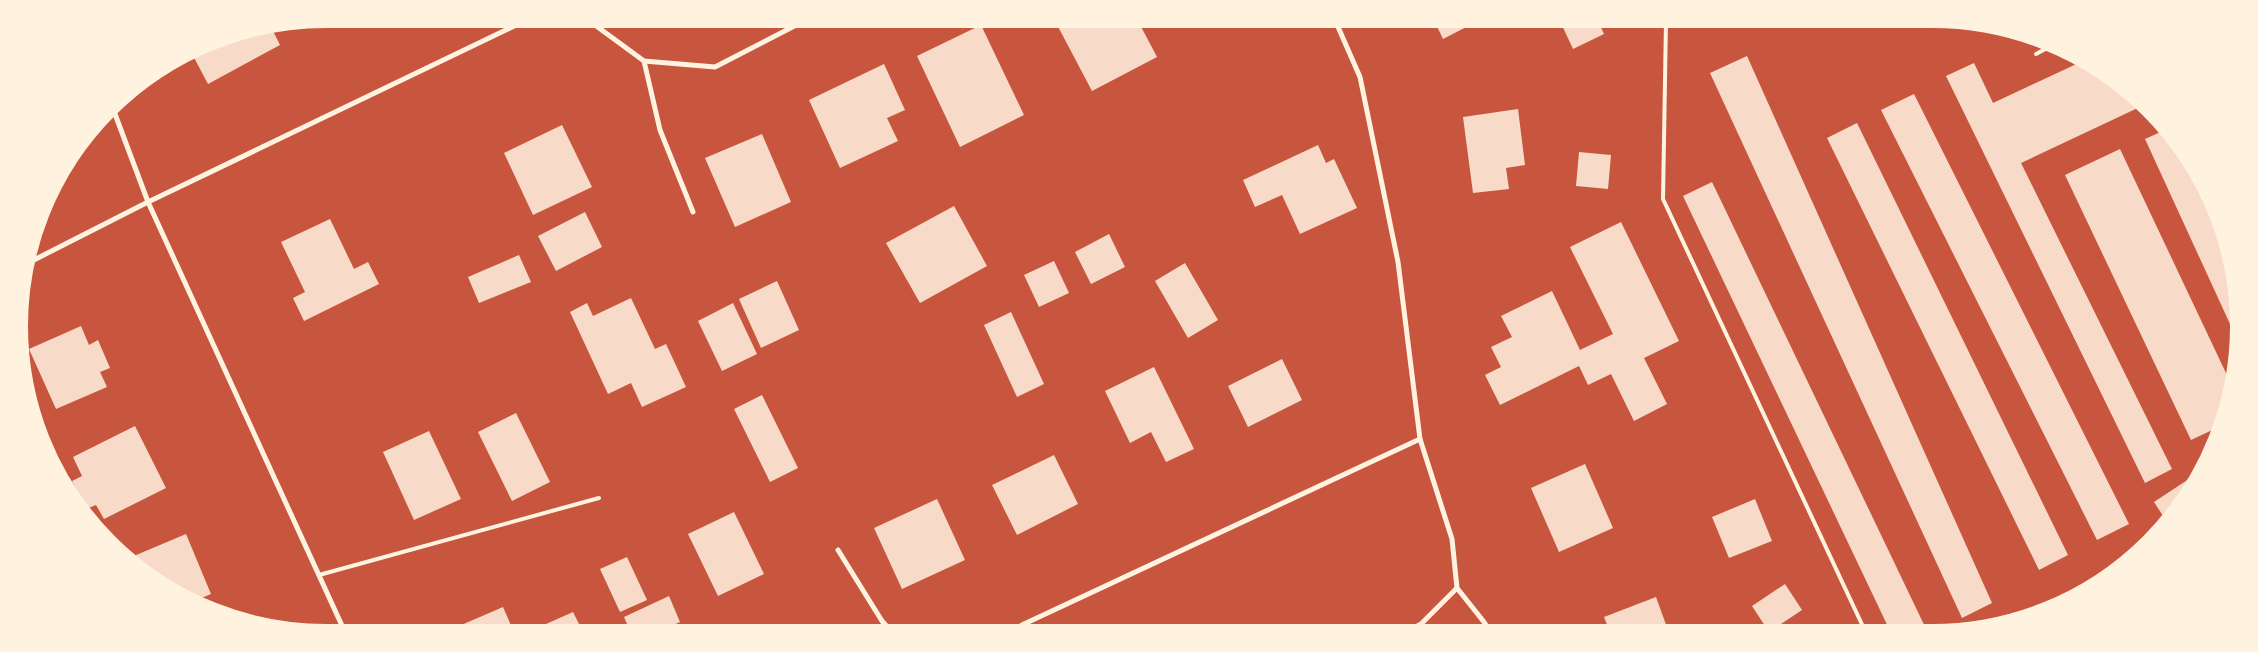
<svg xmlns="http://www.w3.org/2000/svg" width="2258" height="652" font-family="Ubuntu,sans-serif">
	<rect width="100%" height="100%" fill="#c8553d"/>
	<g fill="#f7dbc8">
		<path d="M1054 19H1137L1157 57 1092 91Z"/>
		<path d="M1434 20H1480L1443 39Z"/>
		<path d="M1560 21H1598L1604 34 1573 49Z"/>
		<path d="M981 25 1024 115 960 147 917 56Z"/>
		<path d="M271 27 280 45 208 84 190 50 208 40 244 32 245 34Z"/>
		<path d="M1747 56 1992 603 1962 618 1710 73Z"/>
		<path d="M2085 60 2104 68 2142 106 2021 163 2172 469 2145 483 1946 76 1974 63 1993 103Z"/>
		<path d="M884 64 905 110 887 118 898 141 840 168 809 100Z"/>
		<path d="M1914 94 2129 524 2097 540 1881 110Z"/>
		<path d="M1518 109 1525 165 1506 168 1509 189 1473 193 1463 117Z"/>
		<path d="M1857 123 2068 555 2039 570 1827 138Z"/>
		<path d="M562 125 592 187 533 215 504 153Z"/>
		<path d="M2165 130 2189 154 2236 265V337L2145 139Z"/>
		<path d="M762 134 791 202 735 227 705 158Z"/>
		<path d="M1318 145 1326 163 1334 159 1357 208 1300 234 1282 195 1255 207 1243 180Z"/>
		<path d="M2120 149 2234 390 2223 425 2191 440 2065 175Z"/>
		<path d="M1579 152 1611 155 1608 189 1576 186Z"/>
		<path d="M1712 182 1928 633H1891L1683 196Z"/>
		<path d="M954 206 987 266 920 303 886 243Z"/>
		<path d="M585 212 602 247 556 271 538 236Z"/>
		<path d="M330 219 354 269 368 262 379 284 304 321 293 298 305 292 281 242Z"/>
		<path d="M1621 222 1679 341 1644 358 1667 404 1634 421 1611 374 1588 385 1579 366 1500 405 1485 375 1501 367 1491 347 1512 337 1501 316 1552 291 1580 350 1613 334 1570 247Z"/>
		<path d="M1109 234 1125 267 1091 284 1075 252Z"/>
		<path d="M519 255 531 282 479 303 468 277Z"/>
		<path d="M1054 261 1069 293 1039 307 1024 275Z"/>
		<path d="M1185 263 1218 320 1188 338 1155 281Z"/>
		<path d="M777 281 799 330 761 348 739 299Z"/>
		<path d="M631 298 655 349 666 344 686 387 642 407 631 383 608 394 570 312 587 303 593 316Z"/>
		<path d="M733 303 757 354 722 371 698 321Z"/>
		<path d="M1011 312 1044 384 1017 397 984 325Z"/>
		<path d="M81 326 89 345 98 340 110 368 100 372 107 387 56 409 29 349Z"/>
		<path d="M1282 359 1302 400 1248 427 1228 386Z"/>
		<path d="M1154 367 1194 449 1166 462 1151 432 1130 443 1105 391Z"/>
		<path d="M762 395 798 468 770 482 734 409Z"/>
		<path d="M516 413 550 482 512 501 478 432Z"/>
		<path d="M135 426 166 488 104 519 96 505 86 509 72 481 82 476 73 457Z"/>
		<path d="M429 431 461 499 414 520 383 452Z"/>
		<path d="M1054 455 1078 504 1017 535 992 485Z"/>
		<path d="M1585 464 1613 528 1559 552 1531 488Z"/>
		<path d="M2207 467 2167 522 2154 502Z"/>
		<path d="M937 499 965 560 902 589 874 528Z"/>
		<path d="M1755 499 1772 541 1729 558 1712 517Z"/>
		<path d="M734 512 764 574 718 596 688 534Z"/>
		<path d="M186 534 211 594 192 602 171 594 129 558Z"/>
		<path d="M627 557 647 600 620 612 600 569Z"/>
		<path d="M1785 584 1802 610 1769 632 1752 606Z"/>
		<path d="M669 596 680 622 661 631H630L624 617Z"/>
		<path d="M1656 597 1669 633 1610 632 1604 617Z"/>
		<path d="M503 607 513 630H460L459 626Z"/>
		<path d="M573 612 582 630H549L546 624Z"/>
	</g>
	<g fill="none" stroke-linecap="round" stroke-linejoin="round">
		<g stroke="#fff3e0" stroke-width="4">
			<path d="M1666 21 1663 199 1866 633"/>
			<path d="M2036 54 2051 46"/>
			<path d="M319 575 599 498"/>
		</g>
		<g stroke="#fff3e0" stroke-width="5">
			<path d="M584 17 644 61 715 67 810 18"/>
			<path d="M1335 20 1360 77 1398 262 1420 439 1452 539 1457 588 1484 622 1490 632"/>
			<path d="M644 61 660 130 693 212"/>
			<path d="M112 106 148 202 344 630"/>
			<path d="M28 263 148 202 533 17"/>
			<path d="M838 550 882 621 891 631"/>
			<path d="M1012 631 1024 624 1420 439"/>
			<path d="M1407 632 1421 624 1457 588"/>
		</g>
	</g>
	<path d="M0 0H2258V652H0ZM326 25H1932A301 301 0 0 1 2233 326V326A301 301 0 0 1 1932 627H326A301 301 0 0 1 25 326V326A301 301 0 0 1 326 25Z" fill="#fff3e0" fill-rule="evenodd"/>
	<path fill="none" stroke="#fff3e0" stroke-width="6" d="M326 25H1932A301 301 0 0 1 2233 326V326A301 301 0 0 1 1932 627H326A301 301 0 0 1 25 326V326A301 301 0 0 1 326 25Z"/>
</svg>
